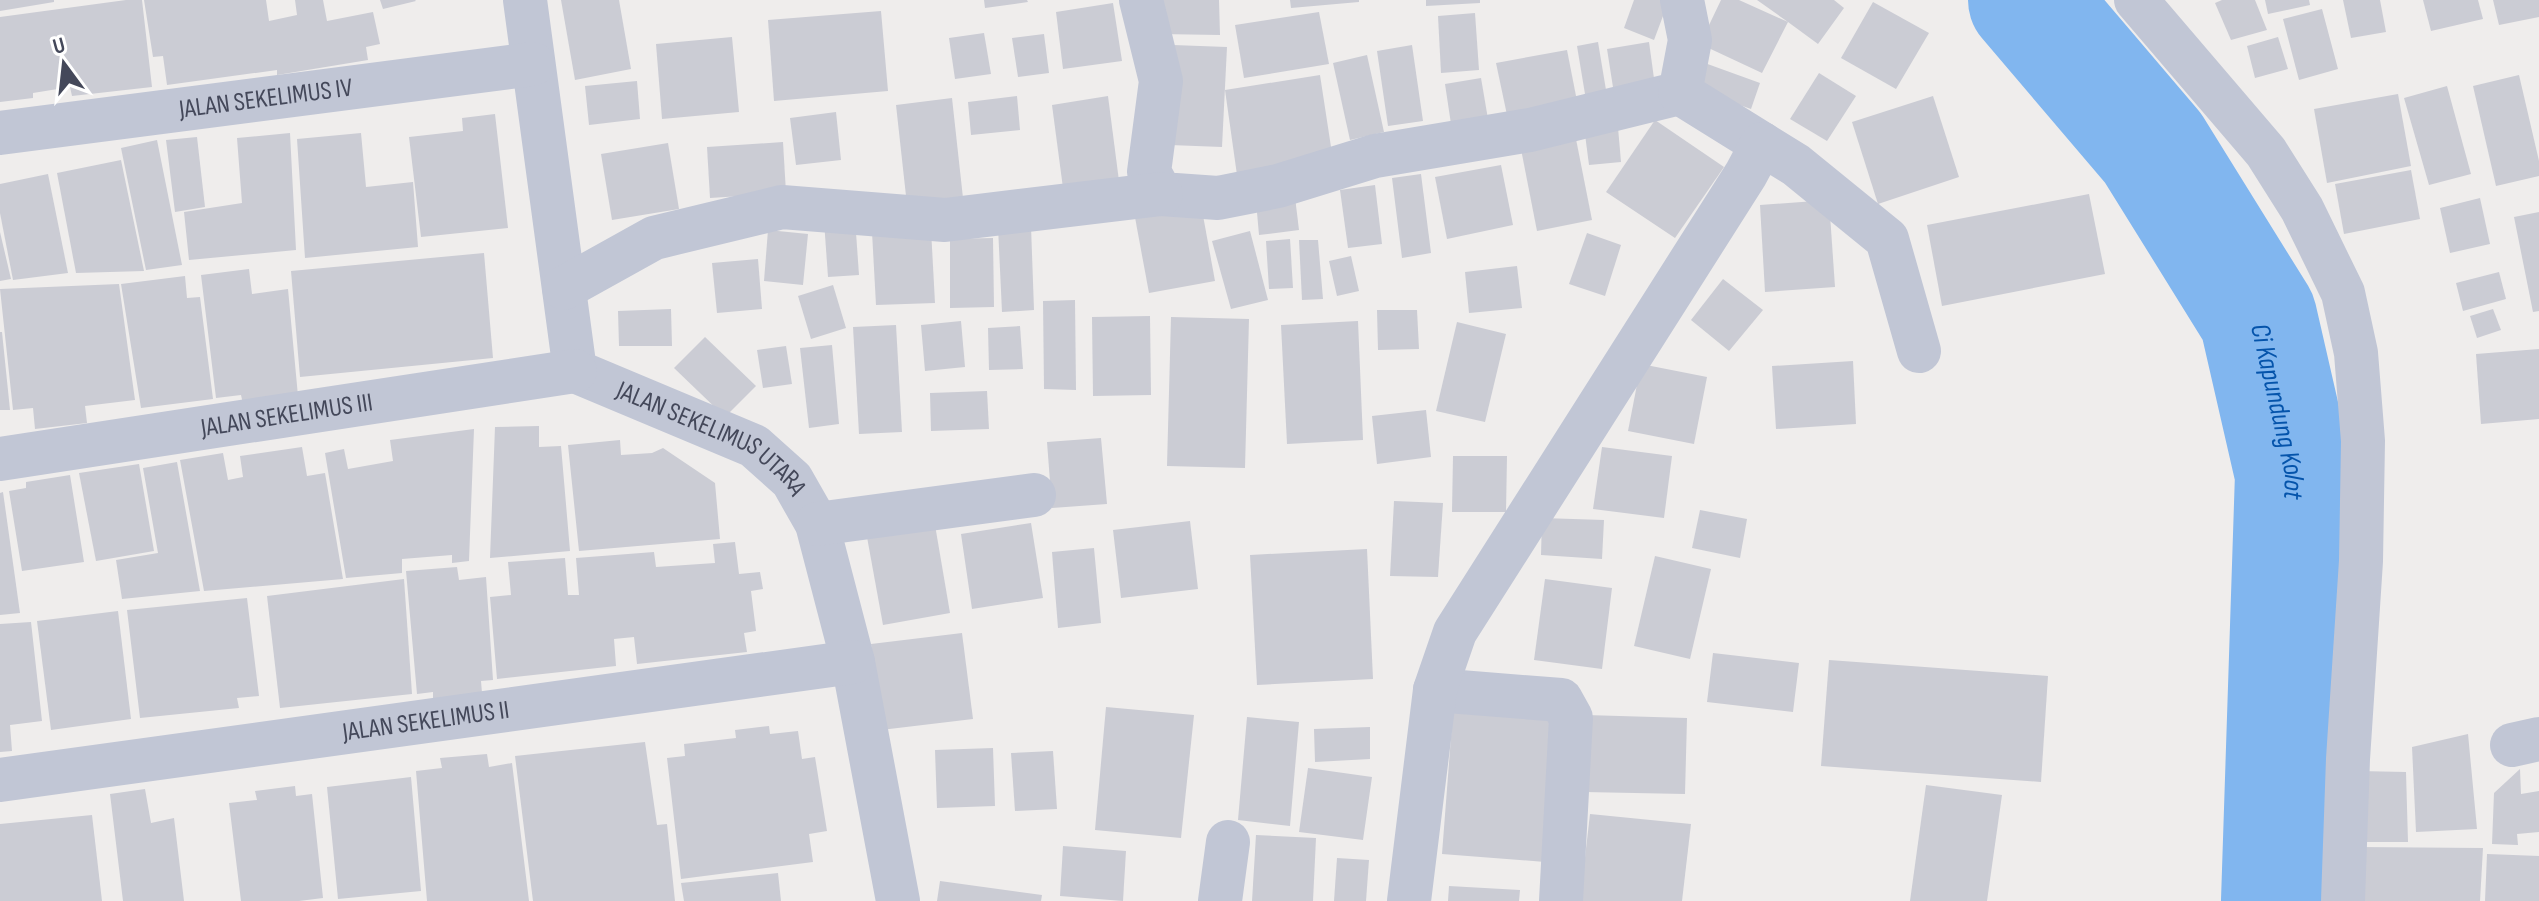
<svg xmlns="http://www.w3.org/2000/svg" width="2539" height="901" font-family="'Sofia Sans Condensed',sans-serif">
	<rect width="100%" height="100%" fill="#efedec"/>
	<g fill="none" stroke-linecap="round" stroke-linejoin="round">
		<path stroke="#81b6ef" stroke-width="118" id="s1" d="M2027 0 2153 148 2258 317 2294 474 2280 901"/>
	</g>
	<g fill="#cbccd4">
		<path d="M0 0H54V2L0 11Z"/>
		<path d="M126 0H142L152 87 72 96 70 87 33 93V98L0 102V17Z"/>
		<path d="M144 0H266L269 21 297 15 295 0H323L327 21 373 12 380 44 366 47 368 60 277 75V70L167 85 163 56 153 57Z"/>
		<path d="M380 0H415L416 1 383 9Z"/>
		<path d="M561 0H619L631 69 575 80Z"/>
		<path d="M984 0H1027L1028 2 985 8Z"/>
		<path d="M1159 0H1219L1220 35 1159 34Z"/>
		<path d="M1290 0H1359V2L1291 8Z"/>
		<path d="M1426 0H1480V3L1426 6Z"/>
		<path d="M1634 0H1669L1654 40 1624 28Z"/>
		<path d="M1721 0H1739L1788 22 1757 0H1834L1844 8 1818 44 1788 22 1762 73 1700 44Z"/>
		<path d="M2222 0H2255L2267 30 2231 40 2215 3Z"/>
		<path d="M2265 0H2309L2310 5 2268 14Z"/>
		<path d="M2343 0H2380L2386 32 2351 38Z"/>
		<path d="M2423 0H2478L2483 19 2431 31Z"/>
		<path d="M2493 0H2539V17L2499 25Z"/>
		<path d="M1873 2 1929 33 1896 89 1841 58Z"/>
		<path d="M1113 3 1122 61 1063 69 1056 12Z"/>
		<path d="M2322 9 2338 69 2299 80 2283 19Z"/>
		<path d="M881 11 888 91 774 101 768 20Z"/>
		<path d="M1319 12 1329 64 1244 78 1235 25Z"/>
		<path d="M1475 13 1479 70 1441 73 1438 16Z"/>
		<path d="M984 33 991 74 955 79 949 38Z"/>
		<path d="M1044 34 1049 73 1018 77 1012 38Z"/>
		<path d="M732 37 739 112 662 119 656 44Z"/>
		<path d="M2278 37 2288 69 2255 78 2247 46Z"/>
		<path d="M1598 42 1607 96 1586 100 1577 46Z"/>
		<path d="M1649 42 1656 93 1615 100 1607 49Z"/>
		<path d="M1173 45 1227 47 1222 147 1170 145Z"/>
		<path d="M1412 45 1423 121 1388 126 1377 51Z"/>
		<path d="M1567 50 1577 101 1507 115 1496 63Z"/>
		<path d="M1367 55 1384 132 1350 140 1333 63Z"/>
		<path d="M1702 62 1760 83 1751 109 1692 88Z"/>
		<path d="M1819 73 1856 96 1827 141 1790 119Z"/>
		<path d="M1320 75 1333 160 1237 175 1225 90Z"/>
		<path d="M2519 75 2539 161V176L2496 186 2473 86Z"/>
		<path d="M1481 78 1488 119 1451 124 1445 84Z"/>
		<path d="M637 81 640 119 589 125 585 86Z"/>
		<path d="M2447 86 2471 174 2429 185 2404 98Z"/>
		<path d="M2398 94 2411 166 2327 183 2314 109Z"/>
		<path d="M1017 96 1020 130 971 135 968 102Z"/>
		<path d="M1108 96 1119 181 1063 188 1052 105Z"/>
		<path d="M1933 96 1959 177 1878 204 1852 122Z"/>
		<path d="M952 98 963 198 907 205 896 105Z"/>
		<path d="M836 112 841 160 796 165 790 118Z"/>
		<path d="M495 114 508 228 421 237 409 137 463 131 462 118Z"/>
		<path d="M1617 116 1621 162 1589 165 1583 119Z"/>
		<path d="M1655 120 1724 167 1675 238 1606 192Z"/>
		<path d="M290 133 296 250 189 260 184 212 242 203 237 138Z"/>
		<path d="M361 133 366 187 413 182 418 247 305 258 297 139Z"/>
		<path d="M1575 134 1592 220 1537 231 1520 144Z"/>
		<path d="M197 137 205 207 175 212 166 140Z"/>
		<path d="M157 140 182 265 146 270 121 148Z"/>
		<path d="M783 142 786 193 710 198 707 147Z"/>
		<path d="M668 143 679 209 612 220 601 154Z"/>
		<path d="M121 160 144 271 76 273 57 173Z"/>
		<path d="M1501 165 1513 225 1447 239 1435 177Z"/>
		<path d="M2411 170 2420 219 2344 234 2335 184Z"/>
		<path d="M48 174 68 273 13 280 0 213V184Z"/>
		<path d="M1421 174 1431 253 1402 258 1392 178Z"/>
		<path d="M1375 185 1382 244 1348 248 1340 190Z"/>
		<path d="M2089 194 2105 274 1942 306 1927 225Z"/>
		<path d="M1295 197 1299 230 1259 235 1256 201Z"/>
		<path d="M2480 198 2490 244 2450 253 2440 208Z"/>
		<path d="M1200 199 1215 281 1149 293 1134 212Z"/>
		<path d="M1829 200 1835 287 1765 292 1760 205Z"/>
		<path d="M2539 212V311L2533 312 2514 217Z"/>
		<path d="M855 218 859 275 828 277 824 221Z"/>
		<path d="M1031 226 1034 310 1002 312 998 227Z"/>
		<path d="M931 229 935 303 876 305 872 232Z"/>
		<path d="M768 230 808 234 803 285 764 281Z"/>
		<path d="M1250 231 1268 300 1231 309 1212 241Z"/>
		<path d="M0 232 11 279 0 281Z"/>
		<path d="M1587 233 1621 245 1605 296 1569 284Z"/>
		<path d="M993 238 994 307 950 308V239Z"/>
		<path d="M1290 239 1293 288 1269 289 1266 241Z"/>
		<path d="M1299 240H1318L1323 299 1302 300Z"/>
		<path d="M484 253 493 358 300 377 291 271Z"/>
		<path d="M1351 256 1359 291 1337 296 1329 261Z"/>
		<path d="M758 259 762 309 717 313 712 263Z"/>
		<path d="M1517 266 1522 308 1469 313 1465 272Z"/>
		<path d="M249 269 252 294 288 289 298 396 243 404 241 395 216 398 201 275Z"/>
		<path d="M2499 272 2506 299 2463 311 2456 283Z"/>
		<path d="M185 276 187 298 200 297 213 399 141 408 121 284Z"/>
		<path d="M1723 279 1763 310 1729 351 1691 320Z"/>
		<path d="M119 284 135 400 85 406 87 423 35 429 33 408 13 410 0 289Z"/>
		<path d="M833 285 846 328 811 339 798 296Z"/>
		<path d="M1075 300 1076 390 1044 389 1043 301Z"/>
		<path d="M671 309 672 346H619L618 311Z"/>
		<path d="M2493 309 2501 330 2477 338 2470 316Z"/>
		<path d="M1377 310H1417L1419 349 1378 350Z"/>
		<path d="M1150 316 1151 395 1093 396 1092 317Z"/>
		<path d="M1171 317 1249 319 1245 468 1167 466Z"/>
		<path d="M961 321 965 367 925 371 921 325Z"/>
		<path d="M1358 321 1363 440 1287 444 1281 325Z"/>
		<path d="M1457 322 1506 334 1485 422 1436 411Z"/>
		<path d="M896 325 902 432 859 434 853 327Z"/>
		<path d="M1020 326 1023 369 989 370 988 328Z"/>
		<path d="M0 332H2L10 410H0Z"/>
		<path d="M705 337 756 386 725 417 674 368Z"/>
		<path d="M832 345 839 424 809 428 800 348Z"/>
		<path d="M786 346 792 384 763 388 757 350Z"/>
		<path d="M2539 349V419L2481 424 2476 354Z"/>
		<path d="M1853 361 1856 424 1776 429 1772 366Z"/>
		<path d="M1641 364 1707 377 1694 444 1628 431Z"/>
		<path d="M987 391 989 429 931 431 930 393Z"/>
		<path d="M1426 410 1431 457 1377 464 1372 416Z"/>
		<path d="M539 426V447L561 446 570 551 490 558 495 427Z"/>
		<path d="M474 429 469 561 452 563V555L402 559V573L346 578 325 453 344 449 348 469 393 461 390 440Z"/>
		<path d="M1101 438 1107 504 1052 508 1047 442Z"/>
		<path d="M620 440 621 455 652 453 663 448 715 483 720 539 579 551 568 445Z"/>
		<path d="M302 447 307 476 325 473 343 579 204 591 180 460 223 453 228 480 243 477 240 456Z"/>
		<path d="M1602 447 1672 456 1664 518 1593 509Z"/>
		<path d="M1453 456H1507L1506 512H1452Z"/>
		<path d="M177 462 200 591 122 599 116 560 158 553 143 468Z"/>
		<path d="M139 464 154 551 96 561 79 473Z"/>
		<path d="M70 475 84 562 22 571 9 491 26 488V482Z"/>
		<path d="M3 492 20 613 0 615V493Z"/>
		<path d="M1394 501 1443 503 1438 577 1390 576Z"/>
		<path d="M1700 510 1747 519 1740 558 1692 548Z"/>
		<path d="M1542 518 1604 520 1602 559 1541 555Z"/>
		<path d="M1190 521 1198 589 1121 598 1113 530Z"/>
		<path d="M1031 523 1043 598 972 609 961 534Z"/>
		<path d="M935 525 950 613 883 625 867 537Z"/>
		<path d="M735 542 739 574 760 572 763 589 751 591 756 631 744 633 747 652 637 664 634 637 614 639 616 666 497 679 490 597 511 595 508 562 565 558 568 595H579L576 558 654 552 656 567 715 563 713 544Z"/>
		<path d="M1094 548 1101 623 1058 628 1052 552Z"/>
		<path d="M1367 549 1373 679 1257 685 1250 555Z"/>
		<path d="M1655 556 1711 569 1690 659 1634 646Z"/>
		<path d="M457 567 459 580 486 577 493 680 481 681 482 693 433 699V692L417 694 406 571Z"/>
		<path d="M404 579 412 694 280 708 267 596Z"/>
		<path d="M1545 579 1612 588 1602 669 1534 660Z"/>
		<path d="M247 598 259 696 237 698 239 708 140 718 127 610Z"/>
		<path d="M118 611 131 719 51 730 37 621Z"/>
		<path d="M31 622 42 721 10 725 12 751 0 752V624Z"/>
		<path d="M962 633 973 719 881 730 871 644Z"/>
		<path d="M1713 653 1799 663 1793 712 1707 702Z"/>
		<path d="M1829 660 2048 676 2041 782 1821 766Z"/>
		<path d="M1106 707 1194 715 1181 838 1095 830Z"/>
		<path d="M1453 711 1555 719 1545 862 1442 854Z"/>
		<path d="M1586 715 1687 718 1685 794 1584 792Z"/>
		<path d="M1247 717 1299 722 1290 826 1238 820Z"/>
		<path d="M769 726 770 734 798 731 802 759 815 757 827 831 809 834 813 862 681 879 667 758 685 756 684 744 736 738 735 730Z"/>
		<path d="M1370 727V759L1315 762 1314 729Z"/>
		<path d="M2468 734 2477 829 2416 832 2412 747Z"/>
		<path d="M645 742 657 825 667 824 675 901H533L515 756Z"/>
		<path d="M993 748 995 806 937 808 935 750Z"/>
		<path d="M1053 751 1057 809 1015 811 1011 753Z"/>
		<path d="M487 754 489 767 512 763 529 901H427L416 771 442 768 440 758Z"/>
		<path d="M1308 768 1372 777 1363 840 1299 832Z"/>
		<path d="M2520 769 2521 794 2539 791V832L2517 834 2518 845 2492 844 2494 793Z"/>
		<path d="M2358 771 2406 772 2408 842H2356Z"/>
		<path d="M411 777 421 891 338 899 327 787Z"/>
		<path d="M1926 785 2002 795 1987 901H1910Z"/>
		<path d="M295 786 296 796 312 794 323 898 299 901H241L229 803 257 800 255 791Z"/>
		<path d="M145 789 151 823 174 818 184 901H123L110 794Z"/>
		<path d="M1590 814 1691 824 1682 901H1580Z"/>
		<path d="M92 815 102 901H0V824Z"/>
		<path d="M1256 835 1316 838 1313 901H1252Z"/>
		<path d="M1063 846 1126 851 1123 901 1060 896Z"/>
		<path d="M2357 847 2483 848 2480 901H2356Z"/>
		<path d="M2487 854 2539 856V901H2485Z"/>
		<path d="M1337 858 1369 860 1366 901H1334Z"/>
		<path d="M778 873 781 901H684L681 883Z"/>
		<path d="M940 881 1042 895 1041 901H937Z"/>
		<path d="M1449 886 1520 890 1519 901H1448Z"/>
	</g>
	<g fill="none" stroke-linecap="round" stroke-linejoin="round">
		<g stroke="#c1c6d5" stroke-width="44">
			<path id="s2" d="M525 0 575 371 754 446 792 480 817 524 853 662 898 901"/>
			<path d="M1141 0 1161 81 1149 172 1161 194 1218 198 1278 186 1375 156 1530 130 1680 93"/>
			<path d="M1682 0 1690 40 1680 93 1762 144"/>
			<path d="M2136 0 2266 152 2302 209 2343 293 2356 353 2363 441 2361 561 2348 759 2343 901"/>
			<path id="s3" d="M0 133 533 64"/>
			<path d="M564 288 654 238 782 207 945 220 1161 194"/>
			<path id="s4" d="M0 459 575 371"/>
			<path d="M817 524 1034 495"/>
			<path d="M1435 690 1561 700 1571 718 1561 901"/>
			<path d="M2512 745 2539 739"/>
			<path id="s5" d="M0 780 853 662"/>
			<path d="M1220 901 1228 842"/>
			<path d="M1409 901 1435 690 1455 632 1746 174 1762 144 1796 165 1887 239 1919 351"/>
		</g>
	</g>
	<g text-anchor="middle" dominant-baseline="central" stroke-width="7" stroke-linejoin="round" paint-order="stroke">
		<g font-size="26" fill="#44485a" stroke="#fff">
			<text stroke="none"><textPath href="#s3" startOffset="268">JALAN SEKELIMUS IV</textPath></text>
			<text stroke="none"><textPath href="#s4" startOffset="290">JALAN SEKELIMUS III</textPath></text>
			<text stroke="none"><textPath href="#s2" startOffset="528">JALAN SEKELIMUS UTARA</textPath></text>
			<text stroke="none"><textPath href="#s5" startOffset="430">JALAN SEKELIMUS II</textPath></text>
		</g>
		<g font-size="28" font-style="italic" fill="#0554ab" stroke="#fff">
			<text stroke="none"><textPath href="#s1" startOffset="490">Ci Kapundung Kolot</textPath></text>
		</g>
	</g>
	<g transform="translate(64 64) rotate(345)" stroke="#ffffff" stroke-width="6" paint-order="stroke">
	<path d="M0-6L14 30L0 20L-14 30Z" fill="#44485a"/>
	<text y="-12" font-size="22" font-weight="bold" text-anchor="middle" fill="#44485a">U</text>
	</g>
</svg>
